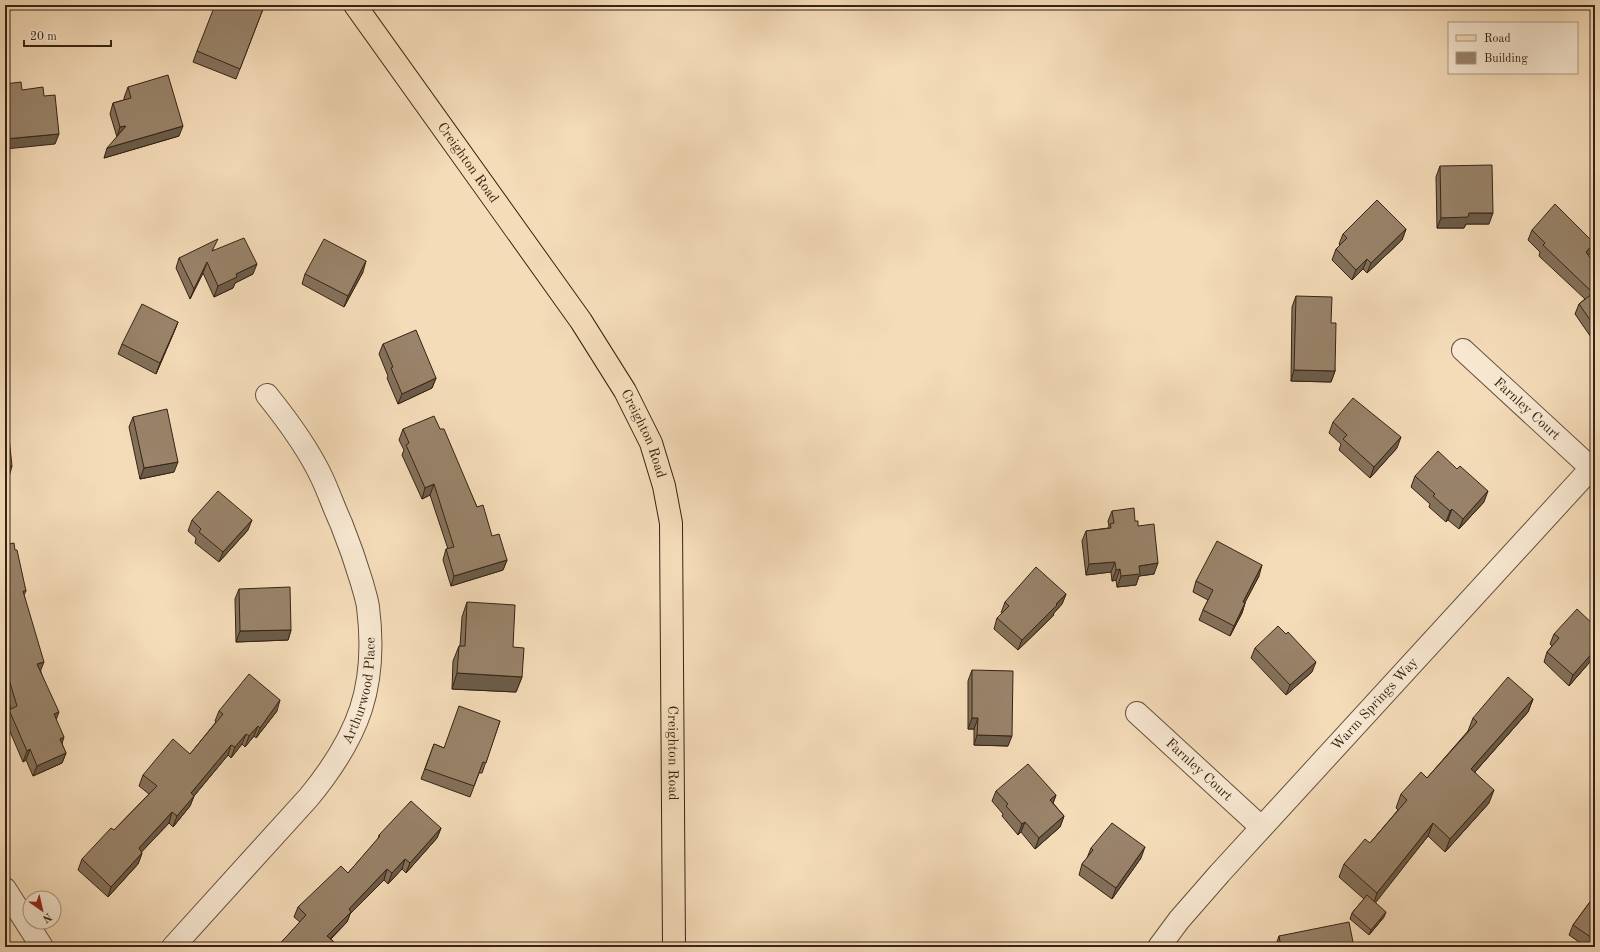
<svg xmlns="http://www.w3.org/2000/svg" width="1600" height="952" font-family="'Old Standard TT',serif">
	<rect width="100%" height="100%" fill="#f5dcb9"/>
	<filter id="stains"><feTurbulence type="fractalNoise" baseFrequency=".005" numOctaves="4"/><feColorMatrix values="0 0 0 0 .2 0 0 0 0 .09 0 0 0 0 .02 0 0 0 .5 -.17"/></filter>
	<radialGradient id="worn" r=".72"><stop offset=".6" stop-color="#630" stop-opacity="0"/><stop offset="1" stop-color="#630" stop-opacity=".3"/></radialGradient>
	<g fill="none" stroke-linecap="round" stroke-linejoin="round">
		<defs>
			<g id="minor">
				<path id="s1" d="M1463 350 1591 468"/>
				<path id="s2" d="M1137 713 1261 827"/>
				<path d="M5 889 42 947"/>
				<path id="s3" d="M173 947 309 797C359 736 378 686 368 607 367 599 364 591 362 583 356 563 349 543 341 523 334 508 329 493 322 478 308 448 288 421 267 395"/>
				<path id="s4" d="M1159 947 1179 920 1220 873 1595 464"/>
			</g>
			<g id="major">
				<path id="s5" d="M355 5 581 321 625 391 651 443 664 486 671 523 674 947"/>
			</g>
		</defs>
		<use href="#minor" stroke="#66513d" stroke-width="24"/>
		<use href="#major" stroke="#362314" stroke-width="24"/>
		<use href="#minor" stroke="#f8e8d2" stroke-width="22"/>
		<use href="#major" stroke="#f5dcb9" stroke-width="22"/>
	</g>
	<g fill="#84715b" stroke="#362314">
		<path d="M257 7 263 9 236 79 193 62 197 51Z"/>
		<path d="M128 87 179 136 104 158 117 137 110 114 113 103 124 100V98Z"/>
		<path d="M1440 166 1489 224H1466L1464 228H1437L1436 177Z"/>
		<path d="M1406 229 1402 240 1367 273 1363 269 1352 280 1332 260 1336 249 1340 245 1339 244 1343 234Z"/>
		<path d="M1532 230 1594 243 1591 253 1588 255 1595 265V343L1575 314 1579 304 1585 299 1539 256 1540 252 1528 240Z"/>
		<path d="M214 250 253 274 235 283 233 288 214 297 203 273 190 299 176 268 179 258Z"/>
		<path d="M363 272 344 307 302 284 305 274Z"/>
		<path d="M1296 296 1331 323 1335 371 1331 382 1291 381 1292 307Z"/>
		<path d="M178 322 174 332 156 374 118 354 122 344Z"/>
		<path d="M383 344 436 378 432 388 398 404 387 378 388 376 379 354Z"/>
		<path d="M133 417 174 472 140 479 129 427Z"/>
		<path d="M1333 422 1397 448 1370 478 1339 450 1341 444 1329 433Z"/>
		<path d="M403 429H440L477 507 492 536 507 560 503 570 451 586 443 560 446 549H448L430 495 422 499 402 455 404 450 399 440Z"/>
		<path d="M1415 476 1484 502 1459 529 1448 520 1446 522 1429 507 1430 504 1411 487Z"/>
		<path d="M5 506 9 544 26 591 24 595 41 672 56 719 62 744 66 753 62 763 33 776 26 760 23 762 5 720 9 710 11 709 5 690Z"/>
		<path d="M1112 511 1135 521 1138 526 1154 574 1139 576 1136 585 1117 587 1116 580 1112 581 1111 572 1086 575 1082 541 1086 531 1108 528 1109 526 1108 521Z"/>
		<path d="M192 520 248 530 219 562 195 543 196 538 188 531Z"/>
		<path d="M1259 576 1245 602V603L1242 613 1230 636 1199 620 1203 610 1208 600 1193 592 1196 581Z"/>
		<path d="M239 589 291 630 288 640 236 642 235 599Z"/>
		<path d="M1066 594 1062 604 1054 613 1053 616 1018 650 994 629 997 618 1002 614 1001 613 1005 602Z"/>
		<path d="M467 602 522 677 516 692 452 689 453 661 459 646H460L462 617Z"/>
		<path d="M1595 626V656L1569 686 1544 662 1547 652 1552 646 1550 644 1554 634Z"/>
		<path d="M1255 648 1312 672 1286 695 1251 658Z"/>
		<path d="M972 670 1008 746 974 745V729H968V681Z"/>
		<path d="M1533 699 1528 712 1475 772 1489 803 1445 852 1428 836 1375 902 1384 917 1369 935 1350 919 1352 913 1364 899 1339 877 1344 864 1370 843 1398 810 1396 808 1401 794 1427 778 1468 731 1473 718Z"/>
		<path d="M219 711H277L256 738 254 736 245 747 242 744 231 758 228 755 194 796 190 806 173 827 169 823 141 852 142 853 138 864 108 897 78 870 82 859 114 830 149 794 139 786 143 775 190 754 216 722 215 721Z"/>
		<path d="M500 721 482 773H479L470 797 421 779 434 744 444 748Z"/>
		<path d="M996 791 1056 795 1053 803 1064 816 1060 827 1035 849 1021 832 1018 835 1002 816 1003 814 992 801Z"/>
		<path d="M441 828 437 838 406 873 402 869 388 884 384 880 350 914 347 922 331 939 334 942 332 947H277L300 922 294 917 298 907 348 873 378 839 379 835Z"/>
		<path d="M1091 848 1141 858 1112 899 1079 875 1082 864 1087 858Z"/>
		<path d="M1595 895V947H1586L1569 935 1573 925Z"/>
		<path d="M1279 936 1354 947H1275Z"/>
	</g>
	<g fill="#6b5c4a" stroke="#362314">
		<path d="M126 126 117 137 120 127Z"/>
		<path d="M183 126 179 136 104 158 107 148Z"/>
		<path d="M59 134 55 144 5 149V139Z"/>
		<path d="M1469 213H1493L1489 224H1466L1464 228H1437L1441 218Z"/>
		<path d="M1406 229 1402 240 1367 273 1371 263Z"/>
		<path d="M1594 243 1591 253 1582 262 1586 252Z"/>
		<path d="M1367 259 1363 269 1352 280 1356 270Z"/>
		<path d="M366 261 363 272 344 307 348 296Z"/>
		<path d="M207 262 203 273 190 299 194 289Z"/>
		<path d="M257 264 253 274 235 283 233 288 214 297 218 286 236 274Z"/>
		<path d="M178 322 174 332 156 374 160 363Z"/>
		<path d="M1294 370 1335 371 1331 382 1291 381Z"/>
		<path d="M436 378 432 388 398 404 402 394Z"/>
		<path d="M1401 437 1397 448 1370 478 1374 467Z"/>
		<path d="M178 462 174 472 140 479 144 468Z"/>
		<path d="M12 466 9 477H5V467Z"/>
		<path d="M434 484 430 495 422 499 425 488Z"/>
		<path d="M1488 491 1484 502 1459 529 1463 519Z"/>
		<path d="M1452 509 1448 520 1446 522 1450 511Z"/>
		<path d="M252 520 248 530 219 562 223 552Z"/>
		<path d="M507 560 503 570 451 586 454 576Z"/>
		<path d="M1115 562 1111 572 1086 575 1089 564Z"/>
		<path d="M1158 563 1154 574 1139 576 1136 585 1117 587 1121 576 1139 566Z"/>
		<path d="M1262 565 1259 576 1240 612 1243 602Z"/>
		<path d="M1120 569 1116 580 1112 581 1116 570Z"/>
		<path d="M1066 594 1062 604 1054 613 1053 616 1018 650 1022 640Z"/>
		<path d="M1245 603 1242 613 1230 636 1234 626Z"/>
		<path d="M291 630 288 640 236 642 240 631Z"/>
		<path d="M1595 648V656L1569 686 1573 675Z"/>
		<path d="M44 662 40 672 37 664Z"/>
		<path d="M1316 662 1312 672 1286 695 1290 685Z"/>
		<path d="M457 673 522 677 516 692 452 689Z"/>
		<path d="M1533 699 1528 712 1466 782 1471 769Z"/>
		<path d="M280 700 277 711 256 738 260 728Z"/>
		<path d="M59 712 55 723 54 714Z"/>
		<path d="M972 718H978L974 729H968Z"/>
		<path d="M258 726 254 736 245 747 249 736Z"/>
		<path d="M246 734 242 744 231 758 235 747Z"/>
		<path d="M977 735 1012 736 1008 746 974 745Z"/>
		<path d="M64 737 61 747 60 739Z"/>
		<path d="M231 745 228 755 194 796 190 806 173 827 177 816 191 793Z"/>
		<path d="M30 749 26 760 23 762 27 751Z"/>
		<path d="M66 753 62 763 33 776 37 766Z"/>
		<path d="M1494 790 1489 803 1445 852 1450 839Z"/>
		<path d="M1056 795 1052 806 1050 800Z"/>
		<path d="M172 812 169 823 135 859 139 848Z"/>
		<path d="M1064 816 1060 827 1035 849 1039 838Z"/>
		<path d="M1025 822 1021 832 1018 835 1022 824Z"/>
		<path d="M1433 823 1428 836 1373 906 1377 893Z"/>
		<path d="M441 828 437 838 406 873 410 863Z"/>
		<path d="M1145 847 1141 858 1112 899 1116 888Z"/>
		<path d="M142 853 138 864 108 897 111 887Z"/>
		<path d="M405 859 402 869 388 884 392 873Z"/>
		<path d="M387 869 384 880 350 914 347 922 323 946 327 936 349 909Z"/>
		<path d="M1386 912 1384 917 1369 935 1371 930Z"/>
		<path d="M334 942 332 947H329Z"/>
	</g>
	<g fill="#99836a" stroke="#362314">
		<path d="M215 5H258L257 7 263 9 240 69 197 51Z"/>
		<path d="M168 75 183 126 107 148 126 126 120 127 113 103 131 98 128 87Z"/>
		<path d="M21 82 22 90 43 87 44 96 55 95 59 134 5 139V84Z"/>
		<path d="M1492 165 1493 213H1469L1468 217 1441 218 1440 166Z"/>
		<path d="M1377 200 1406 229 1371 263 1367 259 1356 270 1336 249 1347 238 1343 234Z"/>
		<path d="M1555 204 1594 243 1586 252 1595 265V327L1579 304 1593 293 1543 245 1545 243 1532 230Z"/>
		<path d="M244 238 257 264 236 274 237 277 218 286 207 262 194 289 179 258 218 239 212 251Z"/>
		<path d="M324 239 366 261 348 296 305 274Z"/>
		<path d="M1296 296 1332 297 1331 323H1336L1335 371 1294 370Z"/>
		<path d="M142 304 178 322 160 363 122 344Z"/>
		<path d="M416 330 436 378 402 394 391 368 393 367 383 344Z"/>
		<path d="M1353 398 1401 437 1374 467 1343 439 1347 435 1333 422Z"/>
		<path d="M5 400 12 466 5 467Z"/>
		<path d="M167 409 178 462 144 468 133 417Z"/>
		<path d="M434 416 440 429H444L477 507 483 505 492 536 499 534 507 560 454 576 446 549 454 547 434 484 425 488 406 445 409 443 403 429Z"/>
		<path d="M1438 451 1457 469 1460 466 1488 491 1463 519 1452 509 1450 511 1433 496 1435 494 1415 476Z"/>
		<path d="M218 491 252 520 223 552 199 532 201 529 192 520Z"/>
		<path d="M5 506 9 544 14 543 15 550H17L26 591H23L44 662 37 664 59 712 54 714 64 737 60 739 66 753 37 766 30 749 27 751 9 710 17 706 5 666Z"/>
		<path d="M1134 508 1135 521H1138V526L1154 524 1158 563 1139 566 1140 574 1121 576 1120 569 1116 570 1115 562 1089 564 1086 531 1111 528 1110 524 1114 523 1112 511Z"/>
		<path d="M1217 541 1262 565 1243 602 1245 603 1234 626 1203 610 1213 590 1196 581Z"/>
		<path d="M1036 567 1066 594 1056 604 1057 605 1022 640 997 618 1009 606 1005 602Z"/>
		<path d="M290 587 291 630 240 631 239 589Z"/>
		<path d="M467 602 515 605 513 647 524 648 522 677 457 673 459 646H465Z"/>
		<path d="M1577 609 1595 626V650L1573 675 1547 652 1559 638 1554 634Z"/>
		<path d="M1278 626 1286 634 1288 632 1316 662 1290 685 1255 648Z"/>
		<path d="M972 670 1013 671 1012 736 977 735 978 718H972Z"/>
		<path d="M249 674 280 700 260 728 258 726 249 736 246 734 235 747 231 745 191 793 194 796 177 816 172 812 139 848 142 853 111 887 82 859 111 828 114 830 157 786 143 775 173 739 190 754 223 714 219 711Z"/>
		<path d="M1508 677 1533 699 1471 769 1494 790 1450 839 1433 823 1377 893 1344 864 1365 839 1370 843 1407 800 1401 794 1421 772 1427 778 1477 722 1473 718Z"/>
		<path d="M459 706 500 721 486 763 483 762 474 786 425 769 434 744 444 748Z"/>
		<path d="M1028 764 1056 795 1050 800 1064 816 1039 838 1025 822 1022 824 1006 806 1008 804 996 791Z"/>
		<path d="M411 801 441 828 410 863 405 859 392 873 387 869 349 909 351 912 327 936 334 942 329 947H277L306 915 298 907 341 866 348 873 380 836 379 835Z"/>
		<path d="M1112 823 1145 847 1116 888 1082 864 1093 850 1091 848Z"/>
		<path d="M1367 895 1386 912 1371 930 1352 913Z"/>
		<path d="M1595 895V940L1573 925Z"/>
		<path d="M1349 922 1354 947H1281L1279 936Z"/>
	</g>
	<g text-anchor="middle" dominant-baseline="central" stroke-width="3" stroke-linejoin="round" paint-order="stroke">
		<g font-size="14" fill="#362314" stroke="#f8e8d2">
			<text stroke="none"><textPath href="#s5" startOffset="194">Creighton Road</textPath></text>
			<text stroke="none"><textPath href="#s1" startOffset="87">Farnley Court</textPath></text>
			<text stroke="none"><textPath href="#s5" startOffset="518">Creighton Road</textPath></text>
			<text stroke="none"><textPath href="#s3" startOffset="323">Arthurwood Place</textPath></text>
			<text stroke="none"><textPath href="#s4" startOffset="325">Warm Springs Way</textPath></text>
			<text stroke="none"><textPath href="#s5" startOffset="842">Creighton Road</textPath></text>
			<text stroke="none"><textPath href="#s2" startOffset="84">Farnley Court</textPath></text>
		</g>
	</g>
	<rect width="1600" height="952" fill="none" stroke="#f5dcb9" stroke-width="20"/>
	<rect x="6" y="6" width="1588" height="940" fill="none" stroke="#362314" stroke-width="2"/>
	<rect x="10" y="10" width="1580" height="932" fill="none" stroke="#362314"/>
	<rect x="1448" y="22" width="130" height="52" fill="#f8e8d2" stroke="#aa9986"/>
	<rect x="1456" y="35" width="20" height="6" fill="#f5dcb9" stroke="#aa9986"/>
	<text x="1484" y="42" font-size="12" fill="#362314">Road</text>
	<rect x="1456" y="52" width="20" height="12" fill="#99836a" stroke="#aa9986"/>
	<text x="1484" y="62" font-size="12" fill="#362314">Building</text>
	<g transform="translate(42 910) rotate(146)"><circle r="19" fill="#f8e8d2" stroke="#aa9986"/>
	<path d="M0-3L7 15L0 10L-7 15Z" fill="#8f2418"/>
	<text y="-6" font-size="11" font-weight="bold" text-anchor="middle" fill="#362314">N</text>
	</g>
	<path d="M24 40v6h87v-6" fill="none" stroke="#362314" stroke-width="2"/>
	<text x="30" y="40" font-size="12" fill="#362314" stroke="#f8e8d2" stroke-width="3" paint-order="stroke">20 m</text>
	<rect width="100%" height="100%" filter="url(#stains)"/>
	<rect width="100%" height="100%" fill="url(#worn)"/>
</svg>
